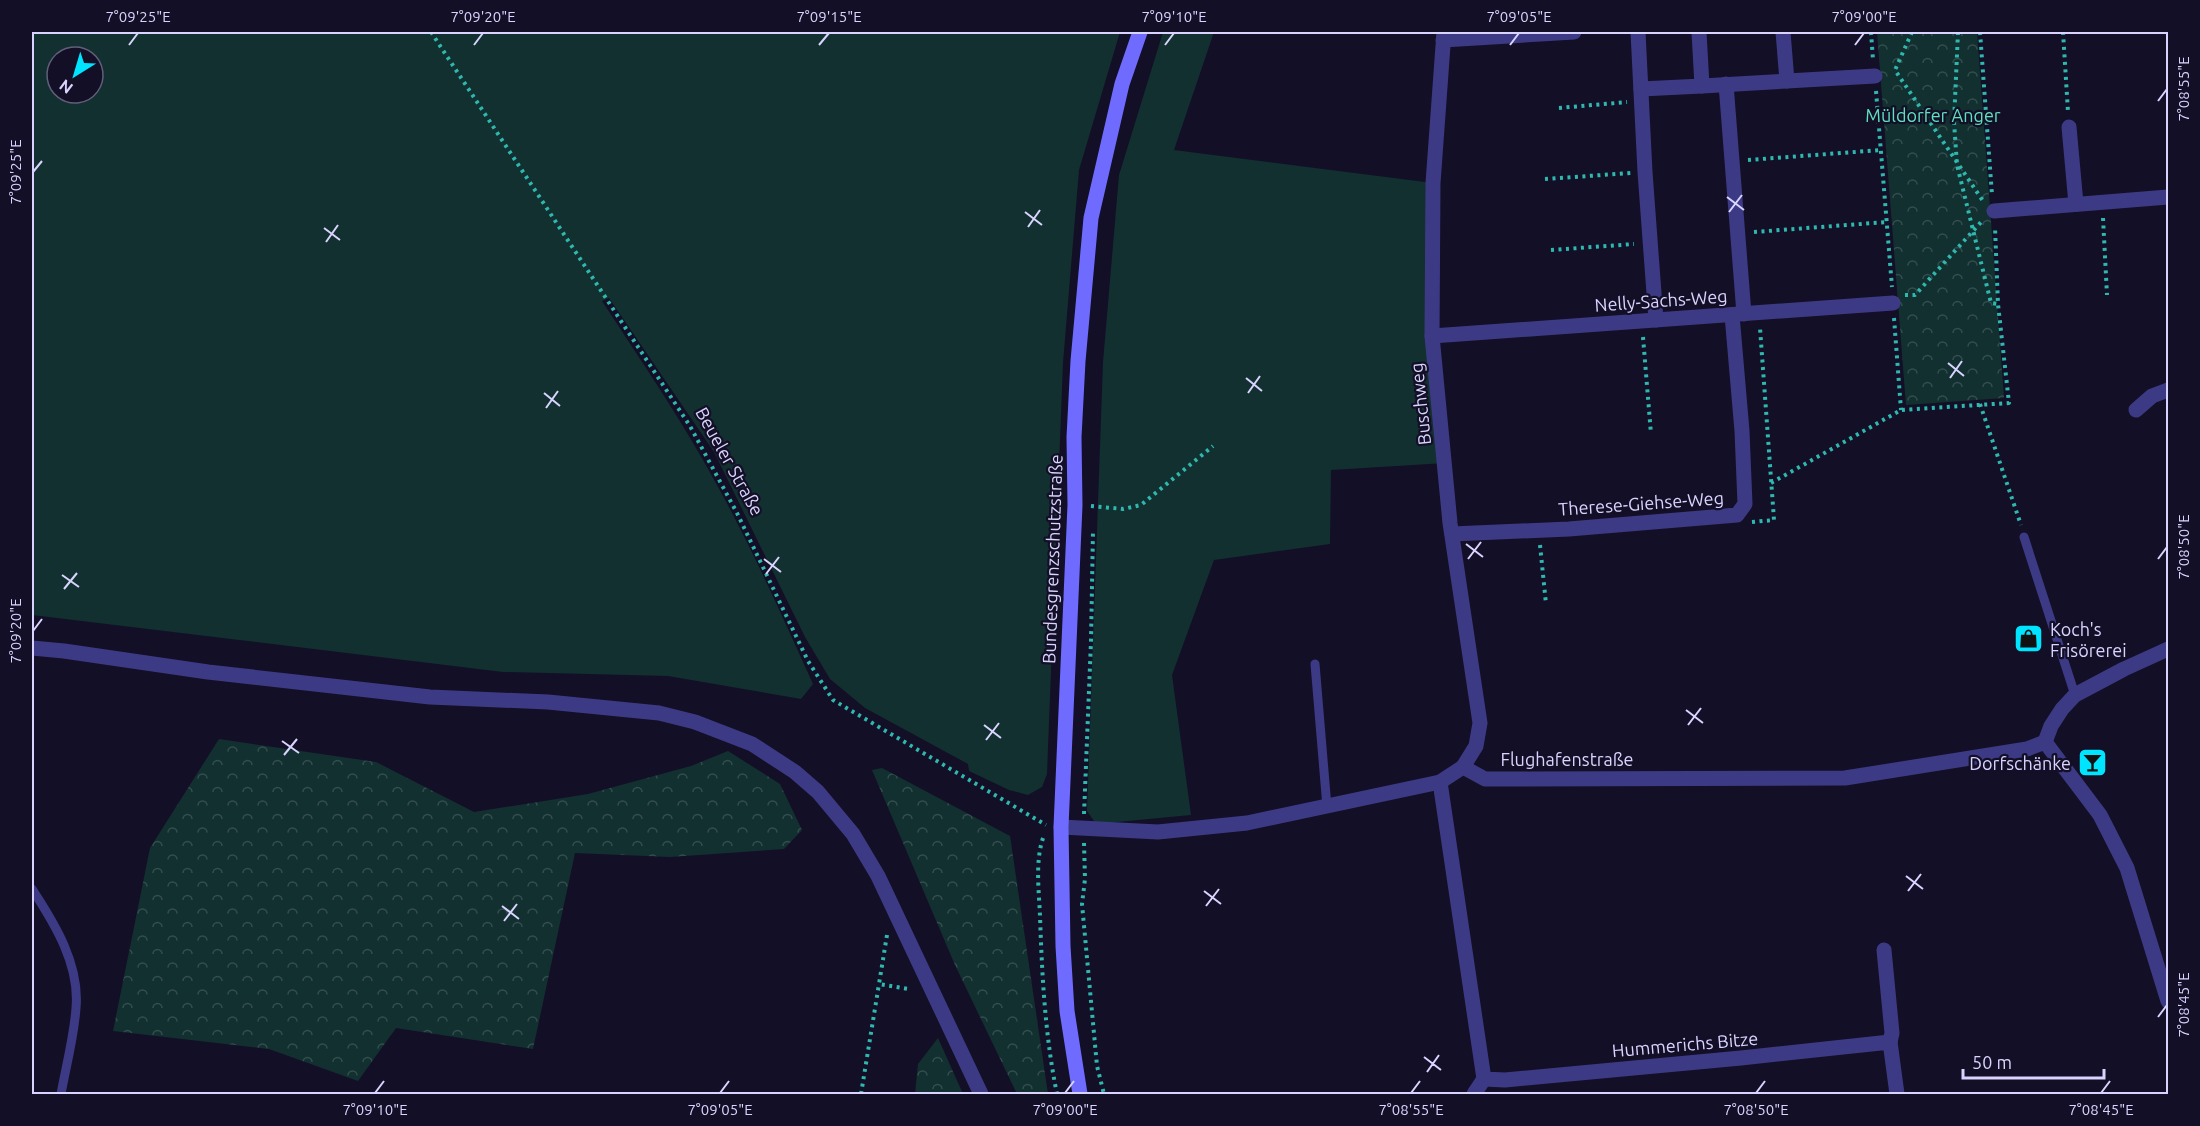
<svg xmlns="http://www.w3.org/2000/svg" width="2200" height="1126" font-family="Ubuntu,sans-serif">
	<defs>
		<pattern id="forest-crowns" width="20" height="18" patternUnits="userSpaceOnUse" patternTransform="scale(1.5)"><rect width="20" height="18" fill="#12302f"/><path d="M2 6a3 3 0 1 1 6 0M12 15a3 3 0 1 1 6 0" fill="none" stroke="#344d4e"/></pattern>
	</defs>
	<rect width="100%" height="100%" fill="#130f26"/>
	<g fill="#12302f" fill-rule="evenodd">
		<path d="M32 32H1120L1079 170 1063 363 1047 774 1042 787 1028 795 1009 790 969 771 968 764 865 708 830 679 805 637 714 452 609 298 602 301C638 356 675 410 707 467 747 537 780 611 813 684L801 699 668 676 503 672 32 615ZM57 57H93V93H57Z"/>
		<path d="M1163 32H1214L1174 150 1433 183 1432 336 1446 463 1331 470 1330 544 1214 560 1172 675 1191 815 1096 824 1087 811 1103 362 1119 175Z"/>
	</g>
	<g fill="url(#forest-crowns)">
		<path d="M1877 32H1977L2004 398 1906 405Z"/>
		<path d="M219 739 376 762 474 812 588 794 691 766 728 751 780 784 802 830 784 849 670 857 575 853 533 1049 396 1028 358 1081 269 1049 113 1031 150 848Z"/>
		<path d="M882 768 1010 836 1048 1094H1017L955 965 872 770Z"/>
		<path d="M938 1038 963 1094H915L918 1064Z"/>
	</g>
	<g fill="none" stroke-linecap="round" stroke-linejoin="round">
		<g stroke="#2fb8b0" stroke-width="4" stroke-dasharray="3 4.5" stroke-linecap="butt">
			<path d="M431 32 690 426 737 513 808 661 833 700 1046 825"/>
			<path d="M1871 32 1873 60"/>
			<path d="M1912 32 1895 70 1983 201"/>
			<path d="M1958 32 1954 122 1957 165 1991 303 1998 304"/>
			<path d="M1980 32 1992 195"/>
			<path d="M2063 32 2068 112"/>
			<path d="M1876 91 1892 287"/>
			<path d="M1559 108 1627 102"/>
			<path d="M1748 160 1881 150"/>
			<path d="M1545 179 1631 173"/>
			<path d="M2103 218 2107 295"/>
			<path d="M1754 232 1887 222"/>
			<path d="M1551 250 1634 244"/>
			<path d="M1905 295H1915L1982 221"/>
			<path d="M1894 318 1901 410"/>
			<path d="M1643 337 1651 434"/>
			<path d="M1980 404 2021 525"/>
			<path d="M1771 483 1901 410 2009 403 1998 304 1995 227"/>
			<path d="M1091 506 1123 509 1141 505 1213 446"/>
			<path d="M1752 522 1774 520 1760 328"/>
			<path d="M1540 545 1546 604"/>
			<path d="M1084 814 1091 641 1093 531"/>
			<path d="M1043 838C1035 862 1039 891 1040 916 1042 975 1045 1036 1057 1094"/>
			<path d="M1084 843 1085 879 1082 904 1097 1066 1104 1094"/>
			<path d="M887 935 879 984 909 989"/>
			<path d="M861 1094 879 984"/>
		</g>
		<g stroke="#3d3a85" stroke-width="9">
			<path d="M2024 537 2075 695"/>
			<path d="M1315 664 1327 807"/>
			<path d="M32 889C55 924 80 965 76 1008 74 1037 66 1066 61 1094"/>
		</g>
		<g stroke="#3d3a85" stroke-width="15">
			<path d="M1444 32 1433 183 1432 336 1450 523 1480 723 1476 746 1463 767"/>
			<path d="M1638 32 1645 172 1656 320"/>
			<path d="M1783 32 1787 81"/>
			<path d="M1443 40 1574 32"/>
			<path d="M1726 84 1744 314"/>
			<path d="M1702 86 1875 76"/>
			<path d="M1641 89 1702 86 1699 32"/>
			<path d="M2069 127 2076 204"/>
			<path d="M1994 211 2168 197"/>
			<path d="M1432 336 1893 303"/>
			<path d="M2136 410 2152 396 2168 390"/>
			<path d="M1452 534 1569 529 1737 515 1745 504 1742 431 1732 315"/>
			<path d="M32 648 64 651 208 672 430 697 548 702 659 713 695 722 752 744 795 772 818 792 853 834 878 876 981 1094"/>
			<path d="M2045 742 2100 815 2127 868 2168 1001"/>
			<path d="M2045 742 2051 726 2062 709 2075 695 2124 669 2168 649"/>
			<path d="M1440 782 1484 1079 1505 1080 1741 1058 1890 1042 1897 1094"/>
			<path d="M1061 827 1158 832 1247 823 1440 782 1463 767 1485 779 1845 778 2027 749 2045 742"/>
			<path d="M1884 950 1892 1033 1890 1042"/>
			<path d="M1474 1094 1484 1079"/>
		</g>
		<path stroke="#6f6bff" stroke-width="15" d="M1080 1094 1067 1011 1063 946 1061 827 1075 505 1074 437 1078 361 1091 218 1122 84 1140 32"/>
	</g>
	<path fill="none" stroke="#d9d4ff" stroke-width="2" d="M129 45 138 33M474 45 483 33M819 45 829 33M1165 45 1174 33M1510 45 1519 33M1855 45 1864 33M2158 101 2167 89M33 172 42 161M1727 197 1744 210M1025 212 1042 225M1729 212 1742 195M1028 227 1040 210M324 228 340 240M326 242 338 225M1948 363 1964 376M1246 378 1262 391M1950 378 1962 361M544 393 560 406M1248 393 1260 376M546 408 558 391M1466 544 1483 557M764 559 781 572M1468 559 1481 542M2158 559 2167 547M766 574 779 557M62 575 79 587M64 589 77 573M33 631 42 619M1686 710 1703 723M984 725 1001 738M1688 725 1701 708M986 740 999 723M282 741 299 753M284 755 297 739M1906 876 1923 889M1204 891 1221 904M1908 891 1921 874M502 906 519 919M1206 906 1219 889M504 921 517 904M2158 1017 2167 1005M1424 1057 1441 1070M1427 1072 1439 1055M375 1093 384 1081M720 1093 729 1081M1065 1093 1074 1081M1411 1093 1420 1081M1756 1093 1765 1081M2101 1093 2110 1081"/>
	<defs>
		<symbol id="shop-square" viewBox="-11 -11 22 22"><rect x="-9" y="-9" width="18" height="18" rx="4" fill="#00e5ff" stroke="#130f26"/><path d="M-5-2.5h2.3a2.7 3.5 0 0 1 5.4 0H5L5.5 6h-11ZM-1.5-2.5h3a1.5 2.3 0 0 0-3 0Z" fill="#111"/></symbol>
		<symbol id="bar-square" viewBox="-11 -11 22 22"><rect x="-9" y="-9" width="18" height="18" rx="4" fill="#00e5ff" stroke="#130f26"/><path d="M-6-5H6L.8 .8V4.5H3.5V6h-7V4.5H-.8V.8Z" fill="#111"/></symbol>
	</defs>
	<g fill-rule="evenodd">
		<use href="#shop-square" x="2012" y="622" width="33" height="33"/>
		<use href="#bar-square" x="2076" y="746" width="33" height="33"/>
	</g>
	<g text-anchor="middle" dominant-baseline="central" stroke-width="4.5" stroke-linejoin="round" paint-order="stroke">
		<g font-size="18" fill="#5fe0c0" stroke="#130f26">
			<text x="1933" y="115">Müldorfer Anger</text>
		</g>
		<g font-size="18" fill="#d9d4ff" stroke="#130f26">
			<text transform="translate(1661 300) rotate(-4)">Nelly-Sachs-Weg</text>
			<text transform="translate(1420 404) rotate(-96)">Buschweg</text>
			<text transform="translate(730 461) rotate(61)">Beueler Straße</text>
			<text transform="translate(1641 503) rotate(-4)">Therese-Giehse-Weg</text>
			<text transform="translate(1052 559) rotate(-88)">Bundesgrenzschutzstraße</text>
			<text x="1567" y="759">Flughafenstraße</text>
			<text transform="translate(1685 1044) rotate(-5)">Hummerichs Bitze</text>
		</g>
		<g font-size="18" fill="#d9d4ff" stroke="#130f26" text-anchor="start">
			<text x="2050" y="629">Koch's<tspan x="2050" dy="21">Frisörerei</tspan></text>
			<text x="2071" y="763" text-anchor="end">Dorfschänke</text>
		</g>
	</g>
	<rect width="2200" height="1126" fill="none" stroke="#130f26" stroke-width="66"/>
	<g transform="translate(75 75) rotate(217)"><circle r="28" fill="#130f26" stroke="#625e7d" stroke-width="1.5"/>
	<path d="M0-4.5L10 22L0 15L-10 22Z" fill="#00e5ff"/>
	<text y="-9" font-size="16" font-weight="bold" text-anchor="middle" fill="#d9d4ff">N</text>
	</g>
	<path d="M1963 1069v9h141v-9" fill="none" stroke="#d9d4ff" stroke-width="3"/>
	<text x="1972" y="1069" font-size="18" fill="#d9d4ff" stroke="#130f26" stroke-width="4.5" paint-order="stroke">50 m</text>
	<rect x="33" y="33" width="2134" height="1060" fill="none" stroke="#d9d4ff" stroke-width="2"/>
	<g font-size="15" text-anchor="middle" fill="#d9d4ff">
		<text x="138" y="22">7°09'25"E</text>
		<text x="483" y="22">7°09'20"E</text>
		<text x="829" y="22">7°09'15"E</text>
		<text x="1174" y="22">7°09'10"E</text>
		<text x="1519" y="22">7°09'05"E</text>
		<text x="1864" y="22">7°09'00"E</text>
		<text transform="translate(2184 89) rotate(-90)" y="5">7°08'55"E</text>
		<text transform="translate(16 172) rotate(-90)" y="5">7°09'25"E</text>
		<text transform="translate(2184 547) rotate(-90)" y="5">7°08'50"E</text>
		<text transform="translate(16 631) rotate(-90)" y="5">7°09'20"E</text>
		<text transform="translate(2184 1005) rotate(-90)" y="5">7°08'45"E</text>
		<text x="375" y="1115">7°09'10"E</text>
		<text x="720" y="1115">7°09'05"E</text>
		<text x="1065" y="1115">7°09'00"E</text>
		<text x="1411" y="1115">7°08'55"E</text>
		<text x="1756" y="1115">7°08'50"E</text>
		<text x="2101" y="1115">7°08'45"E</text>
	</g>
</svg>
